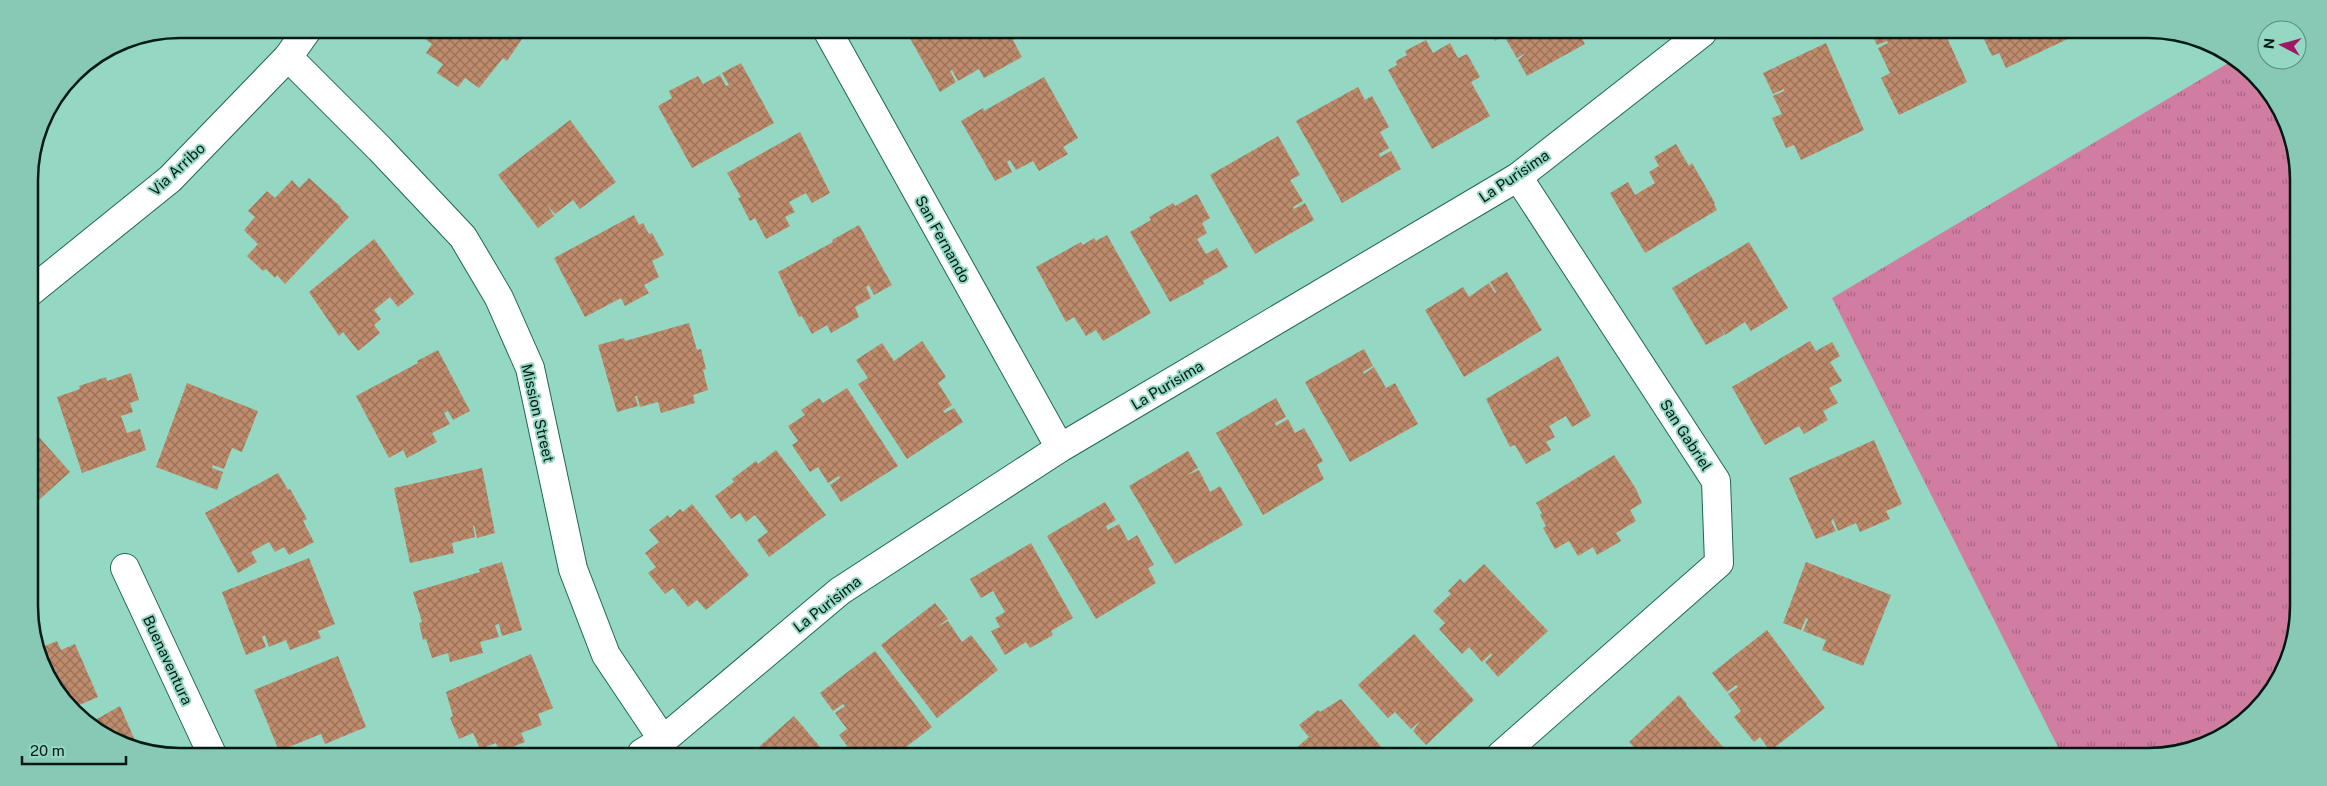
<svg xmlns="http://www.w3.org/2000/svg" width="2327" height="786" font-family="'Public Sans',sans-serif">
	<defs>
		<pattern id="grass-tufts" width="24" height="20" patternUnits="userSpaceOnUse" patternTransform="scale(1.25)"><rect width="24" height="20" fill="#d17da2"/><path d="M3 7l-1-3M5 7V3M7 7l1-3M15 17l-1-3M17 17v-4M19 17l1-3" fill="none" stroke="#a76683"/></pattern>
		<pattern id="building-cross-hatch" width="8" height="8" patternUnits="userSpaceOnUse" patternTransform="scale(1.25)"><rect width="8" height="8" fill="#be8b6c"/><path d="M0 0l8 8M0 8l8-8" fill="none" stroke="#987158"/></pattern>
	</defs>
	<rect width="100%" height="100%" fill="#94d8c3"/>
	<path fill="url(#grass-tufts)" d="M2235 59 2261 80 2295 151 2293 646C2287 660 2281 678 2272 691 2218 766 2144 757 2063 757L1832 298Z"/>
	<g fill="url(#building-cross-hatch)">
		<path d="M411 29 512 30 522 39 507 61 503 58 479 88 465 78 458 87 437 73 443 64 426 53 432 44Z"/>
		<path d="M912 31H1017L1020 37 1013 40 1022 57 984 78 979 69 958 81 952 70 950 71 956 82 940 92 907 33Z"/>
		<path d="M1490 32H1579L1585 44 1527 76 1518 60 1526 53 1517 58 1504 36 1495 41Z"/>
		<path d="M1871 33H1945L1967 82 1899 115 1881 78 1890 73 1878 48 1888 43 1887 41 1877 45Z"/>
		<path d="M1981 33 2068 34 2070 38 2006 68 1999 53 1992 56Z"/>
		<path d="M1426 40 1433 53 1450 43 1458 58 1467 54 1480 77 1471 82 1490 116 1432 149 1388 70 1397 65 1396 61 1407 55 1405 51Z"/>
		<path d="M1826 43 1864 130 1801 160 1794 145 1786 148 1772 118 1782 114 1773 96 1784 91V89L1773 94 1763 73Z"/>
		<path d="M741 63 774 123 692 168 658 106 672 98 669 91 698 76 703 84 720 75 726 86 729 85 722 73Z"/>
		<path d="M1044 77 1078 138 1063 147 1068 154 1039 171 1033 161 1016 170 1010 160 1007 162 1012 172 995 181 961 121 983 108 984 111Z"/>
		<path d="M1358 87 1365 100 1372 96 1389 127 1380 132 1389 148 1379 154 1380 157 1391 151 1401 169 1342 203 1296 121Z"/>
		<path d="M570 120 616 182 580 209 573 200 555 214 547 205 554 216 538 228 498 175Z"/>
		<path d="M800 132 830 193 812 203 806 193 789 202 795 212 785 217 790 226 766 239 755 218 750 221 738 198 741 197 727 173Z"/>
		<path d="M1278 136 1300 175 1290 180 1303 201 1293 207 1294 209 1305 203 1314 220 1255 254 1210 175Z"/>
		<path d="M1676 144 1689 166 1692 163 1715 203 1714 204 1717 210 1645 253 1610 193 1628 182 1635 195 1655 183 1649 172 1659 166 1654 157Z"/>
		<path d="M309 178 341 207 340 208 349 217 285 284 277 275 275 278 266 269 263 271 247 256 258 244 244 230 255 217 248 211 267 191 275 198 292 180 299 188Z"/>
		<path d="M1197 194 1210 218 1202 223 1207 233 1197 239 1206 254 1217 248 1228 267 1203 281 1204 284 1170 302 1130 232 1151 220 1149 217 1173 203 1175 206Z"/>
		<path d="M634 215 639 225 643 223 649 234 652 233 664 255 652 261 659 277 644 285 649 293 625 306 621 298 585 317 554 258Z"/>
		<path d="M859 225 892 285 874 295 869 285 866 287 871 298 855 307 859 317 831 333 827 325 812 334 802 316 799 317 778 272 833 242 832 240Z"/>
		<path d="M1107 235 1151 313 1103 341 1096 330 1086 336 1074 317 1066 322 1036 267 1081 242 1083 245 1094 238 1096 241Z"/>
		<path d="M374 239 414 294 398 307 390 297 374 310 381 319 374 325 380 333 358 351 343 332 339 336 309 292Z"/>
		<path d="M1749 242 1788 308 1751 331 1745 322 1725 335 1718 324 1724 335 1706 345 1672 288Z"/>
		<path d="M1507 272 1542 330 1464 377 1425 310 1463 287 1469 297 1489 283 1495 293 1496 292 1490 282Z"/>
		<path d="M689 323 697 350 701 349 706 369 703 370 708 390 693 395 695 403 661 413 658 402 640 407 637 396H635L638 406 617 412 598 345 624 338 625 341Z"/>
		<path d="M922 341 946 377 938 383 952 405 943 411 945 413 954 408 963 422 907 459 858 384 868 378 856 360 882 343 894 361Z"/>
		<path d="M1810 341 1816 351 1832 342 1840 356 1830 362 1842 381 1829 388 1838 403 1823 411 1828 420 1804 434 1799 426 1765 445 1732 387Z"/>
		<path d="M1364 349 1373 366 1363 372 1364 374 1374 367 1386 388 1395 383 1418 424 1350 462 1305 382Z"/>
		<path d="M438 350 470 411 453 420 448 411 444 413 450 424 432 433 437 442 407 458 403 450 389 458 356 396 418 363 417 361Z"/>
		<path d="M1558 356 1591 416 1572 427 1566 416 1549 426 1555 437 1546 442 1551 450 1526 464 1515 445 1510 447 1486 399Z"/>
		<path d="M131 373 139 400 130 403 133 412 121 416 127 433 140 429 146 450 82 473 57 397 80 389 79 386 106 377 107 381Z"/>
		<path d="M187 383 258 411 242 452 232 448 224 469 213 465 212 468 223 472 217 490 156 467Z"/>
		<path d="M847 388 898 466 841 502 830 485 840 478 839 476 828 483 818 467 810 472 792 445 798 441 788 426 805 415 801 410 819 398 823 403Z"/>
		<path d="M1276 398 1286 417 1275 423 1276 426 1288 419 1295 433 1304 428 1323 461 1317 465 1324 479 1263 515 1216 433Z"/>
		<path d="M30 427 70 472 31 507Z"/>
		<path d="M1874 440 1902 504 1886 511 1890 519 1860 532 1856 523 1838 531 1833 519 1831 521 1836 531 1816 539 1789 478Z"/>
		<path d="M776 450 826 515 769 557 757 540 768 532 755 515 746 522 740 513 731 519 715 496 734 482 732 479 756 461 758 464Z"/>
		<path d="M1188 451 1198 468 1187 475 1199 470 1210 492 1220 486 1243 525 1175 564 1129 486Z"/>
		<path d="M1614 455 1636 489 1642 503 1630 510 1636 521 1616 533 1621 541 1597 555 1593 547 1578 556 1569 541 1555 549 1543 528 1546 526 1540 515 1542 513 1536 503Z"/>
		<path d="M482 468 495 533 477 538 474 525 473 526 475 537 452 543 454 553 410 563 394 488Z"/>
		<path d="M278 473 288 490 290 489 307 519 303 521 314 542 289 555 284 547 275 552 269 542 251 552 257 562 238 573 205 513Z"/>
		<path d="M1105 502 1116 520 1106 526 1108 530 1119 524 1128 541 1137 535 1154 565 1148 568 1156 583 1096 619 1047 536Z"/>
		<path d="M692 504 749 575 706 610 697 600 688 607 673 588 665 594 648 573 656 567 645 553 659 542 649 530 668 515 670 518 680 509 683 512Z"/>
		<path d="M1031 543 1073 618 1051 631 1053 635 1030 648 1026 642 1005 655 991 631 1000 627 995 618 1005 612 993 591 981 598 970 579Z"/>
		<path d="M309 558 335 624 318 631 321 638 290 650 286 640 269 647 265 635 262 637 266 647 246 655 222 592Z"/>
		<path d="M502 562 522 630 502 636 499 624 495 625 499 637 480 642 483 653 450 662 448 653 432 658 426 639 423 640 419 623 422 622 413 592 480 572 479 569Z"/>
		<path d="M1806 562 1891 595 1863 666 1822 650 1826 640 1803 631 1808 619 1806 618 1801 630 1783 623Z"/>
		<path d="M1484 564 1548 631 1498 677 1485 662 1492 655 1491 653 1482 662 1469 647 1462 654 1439 629 1445 623 1433 611 1451 594 1448 591 1460 579 1464 583Z"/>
		<path d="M935 603 948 619 937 627 948 621 962 642 971 635 998 670 937 718 881 645Z"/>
		<path d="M1767 630 1825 708 1770 751 1760 737 1754 742 1734 717 1741 711 1728 694 1738 687 1736 685 1727 692 1712 673Z"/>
		<path d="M1414 634 1474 700 1426 745 1413 731 1420 721 1411 729 1395 712 1388 718 1358 685Z"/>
		<path d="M57 641 61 650 75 644 98 697 70 709 66 706 38 649Z"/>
		<path d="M875 651 932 727 897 754H853L839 735 847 729 835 713 845 706 843 704 833 711 820 693Z"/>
		<path d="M531 654 553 708 538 714 542 725 521 733 525 742 500 752 496 743 480 749 473 733 459 739 450 718 453 716 446 692Z"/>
		<path d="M338 656 366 727 325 744 321 734 279 751 254 690Z"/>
		<path d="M1679 695 1687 704 1686 705 1731 756H1647L1653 750 1651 748 1641 755 1629 742Z"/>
		<path d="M1341 699 1388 755H1300L1295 749 1309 737 1299 725 1318 710 1320 712Z"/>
		<path d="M120 706 140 752 104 737 88 724Z"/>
		<path d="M794 716 826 754H751Z"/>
	</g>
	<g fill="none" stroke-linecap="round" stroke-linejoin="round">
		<defs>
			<g id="minor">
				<path d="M308 29 288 57 380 149 463 237 499 298 530 368 573 569 606 655 663 740"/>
				<path d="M827 30 1060 448"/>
				<path d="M125 568 211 752"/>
				<path d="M642 753 663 740 840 591 1060 448 1518 177 1702 33"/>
				<path d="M1501 755 1719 563 1716 481 1518 177"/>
			</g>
			<path id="tertiary" d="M30 292 170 179 288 57"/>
		</defs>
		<use href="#minor" stroke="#1f6654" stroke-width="30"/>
		<use href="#tertiary" stroke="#1f6654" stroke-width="30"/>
		<use href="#minor" stroke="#fff" stroke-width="28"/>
		<use href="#tertiary" stroke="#fff" stroke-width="28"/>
	</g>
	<g text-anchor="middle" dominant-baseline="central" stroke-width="4" stroke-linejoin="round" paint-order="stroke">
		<g font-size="15" fill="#001a13" stroke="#94d8c3">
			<text transform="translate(177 169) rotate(-43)">Via Arribo</text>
			<text transform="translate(1514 176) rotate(-34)">La Purisima</text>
			<text transform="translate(943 239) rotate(61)">San Fernando</text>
			<text transform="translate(1167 385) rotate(-31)">La Purisima</text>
			<text transform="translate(538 413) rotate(77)">Mission Street</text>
			<text transform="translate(1686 435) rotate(57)">San Gabriel</text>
			<text transform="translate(827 604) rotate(-38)">La Purisima</text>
			<text transform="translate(168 660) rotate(65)">Buenaventura</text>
		</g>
	</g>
	<path d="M0 0H2327V786H0ZM180 38H2148A142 142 0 0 1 2290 180V606A142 142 0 0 1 2148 748H180A142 142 0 0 1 38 606V180A142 142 0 0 1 180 38Z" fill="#88c9b5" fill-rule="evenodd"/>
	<path fill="none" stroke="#001a13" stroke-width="2.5" d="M180 38H2148A142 142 0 0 1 2290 180V606A142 142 0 0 1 2148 748H180A142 142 0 0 1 38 606V180A142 142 0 0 1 180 38Z"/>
	<g transform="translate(2282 45) rotate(276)"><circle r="24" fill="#94d8c3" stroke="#598c7d"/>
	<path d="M0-4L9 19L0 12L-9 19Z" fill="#a01865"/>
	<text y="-8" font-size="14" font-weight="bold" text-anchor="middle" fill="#001a13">N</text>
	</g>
	<path d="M22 756v8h104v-8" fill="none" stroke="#001a13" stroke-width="2.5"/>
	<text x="30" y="756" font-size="15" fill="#001a13" stroke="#94d8c3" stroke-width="4" paint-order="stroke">20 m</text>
</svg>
